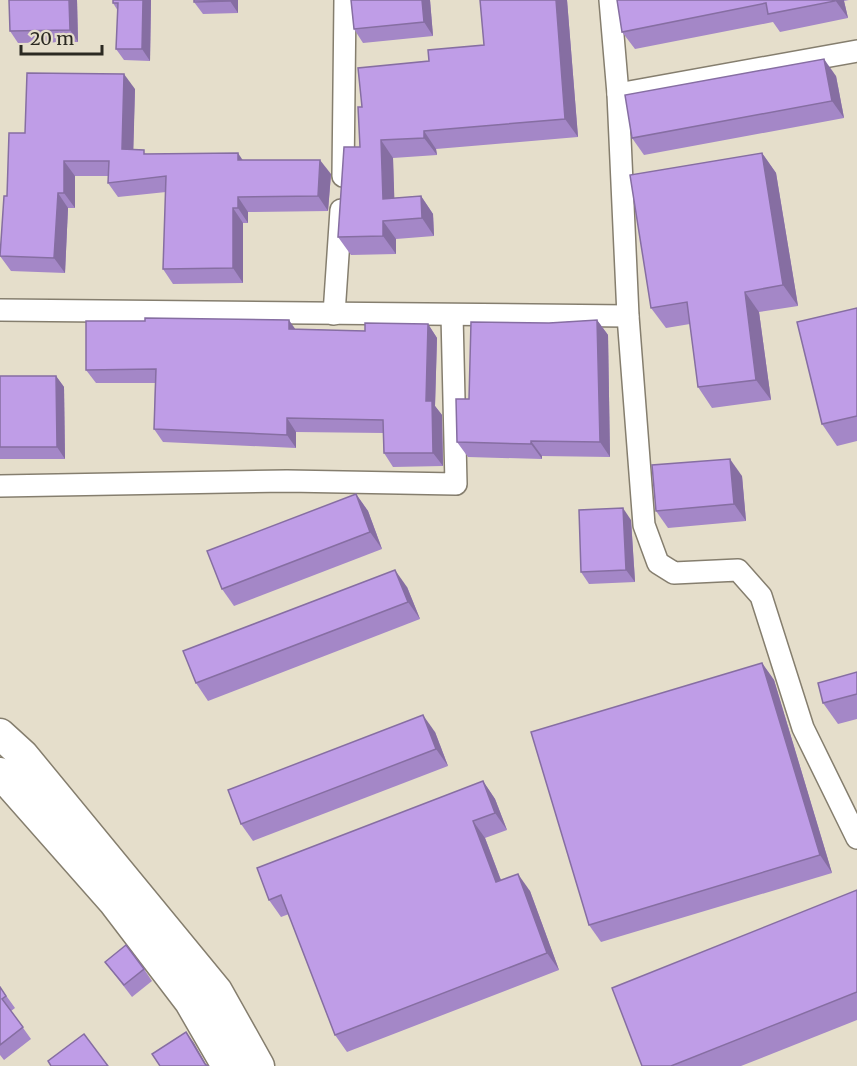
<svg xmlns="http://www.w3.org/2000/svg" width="857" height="1066" font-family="Merriweather,serif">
	<rect width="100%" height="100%" fill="#e5decb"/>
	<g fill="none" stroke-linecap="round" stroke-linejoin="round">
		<defs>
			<g id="street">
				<path d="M610 0 618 94 628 316 644 525 658 563 674 573 738 570 761 596 803 728 857 838"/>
				<path d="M618 94 857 51"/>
				<path d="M343 176 345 0"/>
				<path d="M0 310 628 316"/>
				<path d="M334 314 341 210"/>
				<path d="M0 486 287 481 456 484 452 315"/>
			</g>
			<g id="secondary">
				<path d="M0 734 23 755 217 991 259 1066"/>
				<path d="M0 773 113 901 190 1002 227 1066"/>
			</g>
		</defs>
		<use href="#street" stroke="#857e6e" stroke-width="24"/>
		<use href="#secondary" stroke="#857e6e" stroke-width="33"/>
		<use href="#street" stroke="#fff" stroke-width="21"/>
		<use href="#secondary" stroke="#fff" stroke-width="30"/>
	</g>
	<g fill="#a487c7">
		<path d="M77 0 78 42 18 43 10 31Z"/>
		<path d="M151 0 150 61 124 60 116 49 118 11 113 3Z"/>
		<path d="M194 0H238V13L203 14 194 2Z"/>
		<path d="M351 0H430L433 36 363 43 354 29Z"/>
		<path d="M480 0H567L578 137 436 149 437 155 393 158 394 198 421 196 433 214 434 236 396 239V254L351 255 338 237 360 147 362 107 429 61 484 45Z"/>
		<path d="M617 0H849L844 1 848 18 780 32 773 22 635 49 622 32Z"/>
		<path d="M836 76 844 118 644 155 632 138Z"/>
		<path d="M135 89 133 150 147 154 243 160 331 174 328 211 248 212V223H243V283L173 284 163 269 166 192 118 197 108 183V176H75V208H68L65 273 11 271 0 256 25 133Z"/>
		<path d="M762 153 776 173 798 306 759 312 771 400 712 408 698 387 690 324 666 328 651 308Z"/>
		<path d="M857 308V441L837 446 822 424Z"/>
		<path d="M597 320 608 335 610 457 542 456V459L468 457 457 442 469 399 549 323Z"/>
		<path d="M428 324 437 338 435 406 442 415 443 466 393 467 384 453 383 433 296 432V448L163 442 154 429 155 383H96L86 370 296 329 365 331Z"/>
		<path d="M0 376H56L64 387 65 459H0Z"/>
		<path d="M742 476 746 521 668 528 656 511Z"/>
		<path d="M356 494 368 511 382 549 234 606 222 589Z"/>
		<path d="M631 520 635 582 589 584 581 572Z"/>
		<path d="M407 587 420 619 208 701 196 683Z"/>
		<path d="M762 663 774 680 832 873 601 942 589 925Z"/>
		<path d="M857 672V719L838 724 823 703Z"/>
		<path d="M435 732 448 766 253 841 241 824Z"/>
		<path d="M483 781 495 799 507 830 485 838 501 880 530 891 559 970 347 1052 335 1035 289 914 281 917 269 900Z"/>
		<path d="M857 890V1020L741 1066H642Z"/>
		<path d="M105 962 144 969 152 981 132 997Z"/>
		<path d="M0 987 15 1008 11 1011 31 1039 4 1060 0 1055Z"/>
	</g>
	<g fill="#866ea2">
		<path d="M69 0H77L78 42 70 30Z"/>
		<path d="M143 0H151L150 61 142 49Z"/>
		<path d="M230 0H238V13L230 1Z"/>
		<path d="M422 0H430L433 36 424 22Z"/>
		<path d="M556 0H567L578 137 565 119Z"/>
		<path d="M835 0H844V1L848 18Z"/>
		<path d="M824 59 836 76 844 118 832 101Z"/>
		<path d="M124 74 135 89 133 164 122 149Z"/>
		<path d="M424 131 436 149 437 155 424 138Z"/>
		<path d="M381 140 393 158 395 217 383 199Z"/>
		<path d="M238 153 248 168 238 160Z"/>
		<path d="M762 153 776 173 798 306 783 285Z"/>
		<path d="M320 160 331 174 328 211 318 196Z"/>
		<path d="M64 161 75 176V208L64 193Z"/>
		<path d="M58 193 68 208 65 273 54 258Z"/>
		<path d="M421 196 433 214 434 236 422 218Z"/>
		<path d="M238 197 248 212V223L238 208Z"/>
		<path d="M233 208 243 223V283L233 268Z"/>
		<path d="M383 221 396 239V254L383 236Z"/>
		<path d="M745 292 759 312 771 400 756 380Z"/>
		<path d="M289 320 298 333 289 329Z"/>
		<path d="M597 320 608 335 610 457 600 442Z"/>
		<path d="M428 324 437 338 435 406 442 415 443 466 433 453 426 401Z"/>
		<path d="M56 376 64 387 65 459 57 447Z"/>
		<path d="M287 418 296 432V448L287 435Z"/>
		<path d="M531 441 542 456V459L531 444Z"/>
		<path d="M730 459 742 476 746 521 734 504Z"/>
		<path d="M356 494 368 511 382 549 370 532Z"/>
		<path d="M623 508 631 520 635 582 626 570Z"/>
		<path d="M395 570 407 587 420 619 408 602Z"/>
		<path d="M762 663 774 680 832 873 820 855Z"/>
		<path d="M423 715 435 732 448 766 436 749Z"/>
		<path d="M483 781 495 799 507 830 495 813Z"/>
		<path d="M473 821 485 838 508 899 496 882Z"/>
		<path d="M518 874 530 891 559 970 547 953Z"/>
		<path d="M186 1032 194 1043 207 1066H206Z"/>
	</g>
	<g fill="#bf9de7" stroke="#866ea2" stroke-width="1.5">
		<path d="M9 0H69L70 30 10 31Z"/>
		<path d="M113 0H143L142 49H116L118 3H113Z"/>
		<path d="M194 0H230V1L194 2Z"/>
		<path d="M351 0H422L424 22 354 29Z"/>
		<path d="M480 0H556L565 119 424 131V138L381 140 383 199 421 196 422 218 383 221V236L338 237 344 147H360L358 107H362L358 68 429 61 428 50 484 45Z"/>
		<path d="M617 0H835V1L768 14 766 3 622 32Z"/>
		<path d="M824 59 832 101 632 138 625 95Z"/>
		<path d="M27 73 124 74 122 149 144 150V154L238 153V160H320L318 196 238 197V208H233V268L163 269 166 176 108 183 109 161H64V193H58L54 258 0 256 4 196H7L9 133H25Z"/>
		<path d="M762 153 783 285 745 292 756 380 698 387 687 302 651 308 630 175Z"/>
		<path d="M857 308V416L822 424 797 322Z"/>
		<path d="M145 318 289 320V329L365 331V323L428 324 426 401H432L433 453H384L383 420 287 418V435L154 429 156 369 86 370V321H145Z"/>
		<path d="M597 320 600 442 531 441V444L457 442 456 399H469L471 322 549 323Z"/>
		<path d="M0 376H56L57 447H0Z"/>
		<path d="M730 459 734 504 656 511 652 465Z"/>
		<path d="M356 494 370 532 222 589 207 551Z"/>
		<path d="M623 508 626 570 581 572 579 510Z"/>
		<path d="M395 570 408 602 196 683 183 651Z"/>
		<path d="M762 663 820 855 589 925 531 732Z"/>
		<path d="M857 672V694L823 703 818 683Z"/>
		<path d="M423 715 436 749 241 824 228 790Z"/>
		<path d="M483 781 495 813 473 821 496 882 518 874 547 953 335 1035 281 895 269 900 257 868Z"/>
		<path d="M857 890V992L671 1066H642L612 988Z"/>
		<path d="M126 945 144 969 124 985 105 962Z"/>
		<path d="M0 987 6 996 2 999 23 1027 0 1045Z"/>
		<path d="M186 1032 205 1064 208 1066H160L152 1054Z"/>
		<path d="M84 1034 108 1066H51L48 1061Z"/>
	</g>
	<path d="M21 45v9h81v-9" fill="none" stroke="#2b2922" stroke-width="3"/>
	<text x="30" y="45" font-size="18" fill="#2b2922" stroke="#e5decb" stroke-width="4.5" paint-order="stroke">20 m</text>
</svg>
